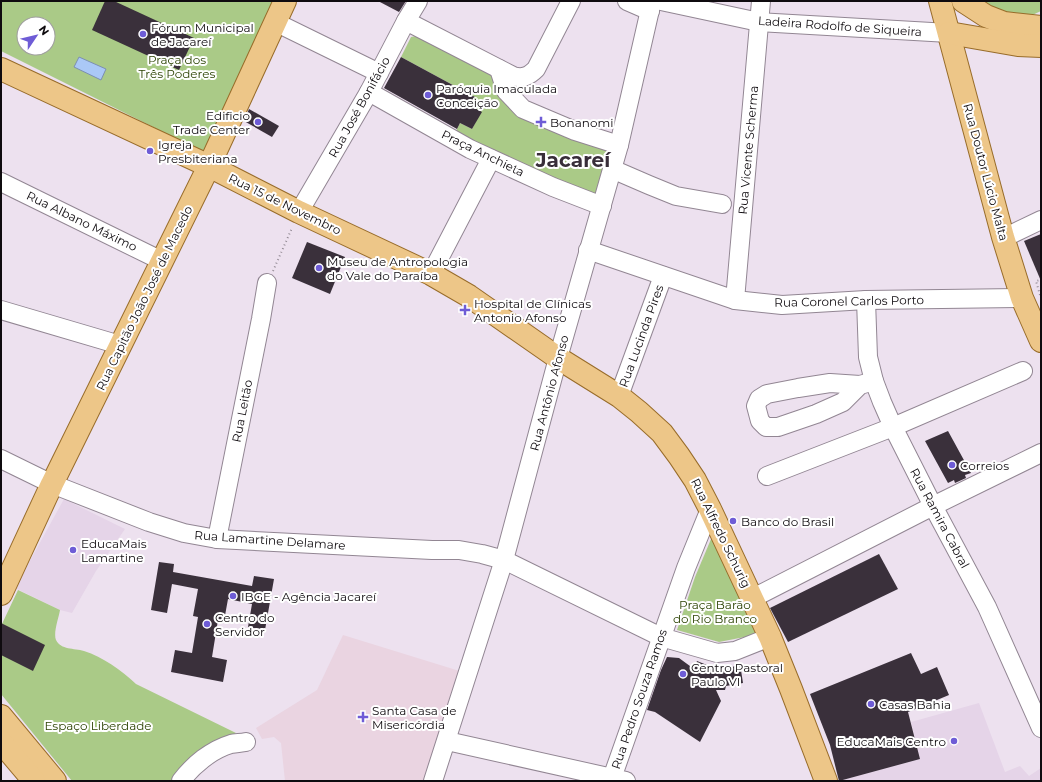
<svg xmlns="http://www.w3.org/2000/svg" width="1042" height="782" font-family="Montserrat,sans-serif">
	<rect width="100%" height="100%" fill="#ede1ef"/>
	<g fill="#e5d4e8">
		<path d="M64 499 125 529 96 571 72 613 60 610 15 588Z"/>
		<path d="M979 703 1005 772 1020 766 1029 776 1041 768V781H839L920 759 911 722Z"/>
	</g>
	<path fill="#ead4e1" d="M343 635 466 673 430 781H285L281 743 274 737 262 739 256 728 317 690Z"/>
	<g fill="#aaca87" fill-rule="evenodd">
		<path d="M1 1H281L207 154 1 51ZM24 24H48V48H24Z"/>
		<path d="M984 1H1041V11L1026 18 999 11Z"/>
		<path d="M421 35 496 74 502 94 611 151 599 199 455 133 460 123 472 129 481 112 470 105 475 97 401 57 411 37Z"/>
		<path d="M714 532 760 634 719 642 677 630 695 577Z"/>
		<path d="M18 590 60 610C59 617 53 633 56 640 61 650 74 648 84 651 103 657 121 670 136 684L236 733 198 756 177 781H72L1 694V626Z"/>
	</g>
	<path fill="#aac8f6" stroke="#7c8fb1" d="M79 57 106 69 101 80 74 67Z"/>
	<g fill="#3a303b">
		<path d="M105 1H114L194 38 179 70 92 30Z"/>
		<path d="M378 1H406L399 12Z"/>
		<path d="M401 57 475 97 470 105 482 112 472 129 460 123 457 129 384 88Z"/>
		<path d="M249 109 279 126 272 137 244 121Z"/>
		<path d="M1041 234V281L1024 241Z"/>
		<path d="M307 242 345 257 330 294 292 278Z"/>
		<path d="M948 431 971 473 965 475 966 478 955 483 954 480 948 483 925 441Z"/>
		<path d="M879 554 898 589 788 642 770 608Z"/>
		<path d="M159 562 174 564 173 572 252 586 254 576 274 579 265 630 248 627 252 604 228 599 224 621 218 620 212 657 227 660 223 682 171 672 175 650 192 653 198 617 193 616 198 589 172 584 167 613 151 610Z"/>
		<path d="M1 623 45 645 33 671 1 655Z"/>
		<path d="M911 653 921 674 937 667 949 695 908 712 920 759 839 781 830 745 810 694Z"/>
		<path d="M667 657 679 658 694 669 697 661 722 671 740 664 743 683 726 686 725 690H716L721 701 700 742 655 712 647 710 661 670Z"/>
	</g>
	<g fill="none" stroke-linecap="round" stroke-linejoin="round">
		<defs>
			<g id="minor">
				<path d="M627 1 650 11"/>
				<path d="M661 1 759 22 949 33"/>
				<path d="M406 21 513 76C523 79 529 76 536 69L571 1"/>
				<path d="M275 22 379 73"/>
				<path d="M499 69 506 91 523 109 575 131 619 145"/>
				<path d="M369 92 470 149 553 187 602 206"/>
				<path d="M612 169 649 185 676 196 722 204"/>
				<path d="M1 182 162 261"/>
				<path d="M299 212 369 92 406 21 418 1"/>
				<path d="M1003 237 1014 233 1041 220"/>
				<path d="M588 250 735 300 782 305 866 300 1022 298"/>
				<path d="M431 274 491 159"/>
				<path d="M735 300 761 1"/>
				<path d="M866 300 868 357 874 381 882 402 893 427 933 506 987 607 1041 728"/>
				<path d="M1 310 120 345"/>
				<path d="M860 385 843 402 816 414 778 427H766L760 421 756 406 759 399 767 394 798 388 830 383 860 385 874 381"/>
				<path d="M619 396 663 276"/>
				<path d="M1 459 52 484 149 522 184 533 217 539 432 550H459L482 554 504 560 661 637 717 653 735 651 770 637"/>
				<path d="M767 476 893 427 1023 371"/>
				<path d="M217 539 261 319 267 283"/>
				<path d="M753 598 933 506 1041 453"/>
				<path d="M447 741 626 781"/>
				<path d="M612 778 686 568 710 509"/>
				<path d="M181 781C193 765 211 750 231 744 235 743 241 743 246 742"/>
				<path d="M433 781 504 560 558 358 619 145 652 1"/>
			</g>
			<g id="major">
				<path d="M940 1 1003 237 1022 298 1041 341"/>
				<path d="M963 1 986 16 1004 23 1041 27"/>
				<path d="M949 33 1018 45 1041 46"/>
				<path d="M1 69 209 166 299 212 431 274 469 296 558 358 619 396 639 412 662 433 679 456 695 480 710 509 770 637 791 689 826 781"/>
				<path d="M1 594 52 484 209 166 285 1"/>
				<path d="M1 716 55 781"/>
				<path d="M1 742 34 781"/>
			</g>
		</defs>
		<use href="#minor" stroke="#928693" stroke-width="20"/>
		<use href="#major" stroke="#986c2a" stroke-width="24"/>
		<g stroke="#958c96" stroke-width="2" stroke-dasharray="1 3" stroke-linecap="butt">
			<path d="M273 271 292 228"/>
			<path d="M1040 295 1036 281 1040 280"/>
		</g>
		<use href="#minor" stroke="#fff" stroke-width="18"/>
		<use href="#major" stroke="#edc688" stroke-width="22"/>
	</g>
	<g fill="#6e5cd6" stroke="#fff" stroke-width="1.5">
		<circle cx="143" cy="34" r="4"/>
		<circle cx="428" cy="95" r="4"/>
		<circle cx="258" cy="122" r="4"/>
		<path d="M539 116h4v4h4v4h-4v4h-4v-4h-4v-4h4z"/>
		<circle cx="150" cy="151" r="4"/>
		<circle cx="319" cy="268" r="4"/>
		<path d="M463 304h4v4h4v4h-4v4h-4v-4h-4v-4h4z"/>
		<circle cx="952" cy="465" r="4"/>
		<circle cx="733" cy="521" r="4"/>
		<circle cx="73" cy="550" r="4"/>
		<circle cx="233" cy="596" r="4"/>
		<circle cx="207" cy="624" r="4"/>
		<circle cx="683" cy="674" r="4"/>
		<circle cx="871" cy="704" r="4"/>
		<path d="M361 711h4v4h4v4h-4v4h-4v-4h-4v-4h4z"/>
		<circle cx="954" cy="741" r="4"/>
	</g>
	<g text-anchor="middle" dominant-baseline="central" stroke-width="4" stroke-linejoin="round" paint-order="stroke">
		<g font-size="12" fill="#0f0b0f" stroke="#fff">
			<text transform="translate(840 26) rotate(4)">Ladeira Rodolfo de Siqueira</text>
			<text transform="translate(359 107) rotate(-61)">Rua José Bonifácio</text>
			<text transform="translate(748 150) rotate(-85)">Rua Vicente Scherma</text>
			<text transform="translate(483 153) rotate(26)">Praça Anchieta</text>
			<text transform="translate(986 172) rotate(75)">Rua Doutor Lúcio Malta</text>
			<text transform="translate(285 204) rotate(26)">Rua 15 de Novembro</text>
			<text transform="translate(82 221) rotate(26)">Rua Albano Máximo</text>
			<text transform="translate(144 298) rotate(-64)">Rua Capitão João José de Macedo</text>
			<text transform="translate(849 301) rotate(-1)">Rua Coronel Carlos Porto</text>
			<text transform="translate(641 336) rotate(-70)">Rua Lucinda Pires</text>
			<text transform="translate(549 393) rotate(-75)">Rua Antônio Afonso</text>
			<text transform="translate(242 411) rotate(-79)">Rua Leitão</text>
			<text transform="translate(940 518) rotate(62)">Rua Ramira Cabral</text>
			<text transform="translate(721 533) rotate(64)">Rua Alfredo Schurig</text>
			<text transform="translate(270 540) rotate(4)">Rua Lamartine Delamare</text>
			<text transform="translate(639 699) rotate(-71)">Rua Pedro Souza Ramos</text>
		</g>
		<g font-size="12" fill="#0f0b0f" stroke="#fff" text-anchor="start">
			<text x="151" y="27">Fórum Municipal<tspan x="151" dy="14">de Jacareí</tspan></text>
			<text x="436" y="88">Paróquia Imaculada<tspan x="436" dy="14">Conceição</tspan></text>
			<text x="250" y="115" text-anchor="end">Edificio<tspan x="250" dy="14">Trade Center</tspan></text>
			<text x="550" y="122">Bonanomi</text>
			<text x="158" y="144">Igreja<tspan x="158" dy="14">Presbiteriana</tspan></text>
			<text x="327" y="261">Museu de Antropologia<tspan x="327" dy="14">do Vale do Paraíba</tspan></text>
			<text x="474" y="303">Hospital de Clínicas<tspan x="474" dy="14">Antonio Afonso</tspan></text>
			<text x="960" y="465">Correios</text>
			<text x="741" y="521">Banco do Brasil</text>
			<text x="81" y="543">EducaMais<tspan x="81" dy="14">Lamartine</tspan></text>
			<text x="241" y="596">IBGE - Agência Jacareí</text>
			<text x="215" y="617">Centro do<tspan x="215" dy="14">Servidor</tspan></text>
			<text x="691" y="667">Centro Pastoral<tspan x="691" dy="14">Paulo VI</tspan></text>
			<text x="879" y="704">Casas Bahia</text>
			<text x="372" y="710">Santa Casa de<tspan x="372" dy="14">Misericórdia</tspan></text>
			<text x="946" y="741" text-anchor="end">EducaMais Centro</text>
		</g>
		<g font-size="12" fill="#2b4202" stroke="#fff">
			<text x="177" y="59">Praça dos<tspan x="177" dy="14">Três Poderes</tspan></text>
			<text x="715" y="604">Praça Barão<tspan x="715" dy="14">do Rio Branco</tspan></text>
			<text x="98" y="725">Espaço Liberdade</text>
		</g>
		<g font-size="20" font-weight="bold" fill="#382e39" stroke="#fff">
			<text x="573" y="160">Jacareí</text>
		</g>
	</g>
	<rect width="1042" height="782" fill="none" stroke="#0f0b0f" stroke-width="4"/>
	<g transform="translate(36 36) rotate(55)"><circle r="19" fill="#ffffff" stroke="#9f9d9f"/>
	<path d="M0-3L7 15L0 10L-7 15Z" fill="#6e5cd6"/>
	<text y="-6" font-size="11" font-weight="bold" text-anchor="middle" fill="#0f0b0f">N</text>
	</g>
</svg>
